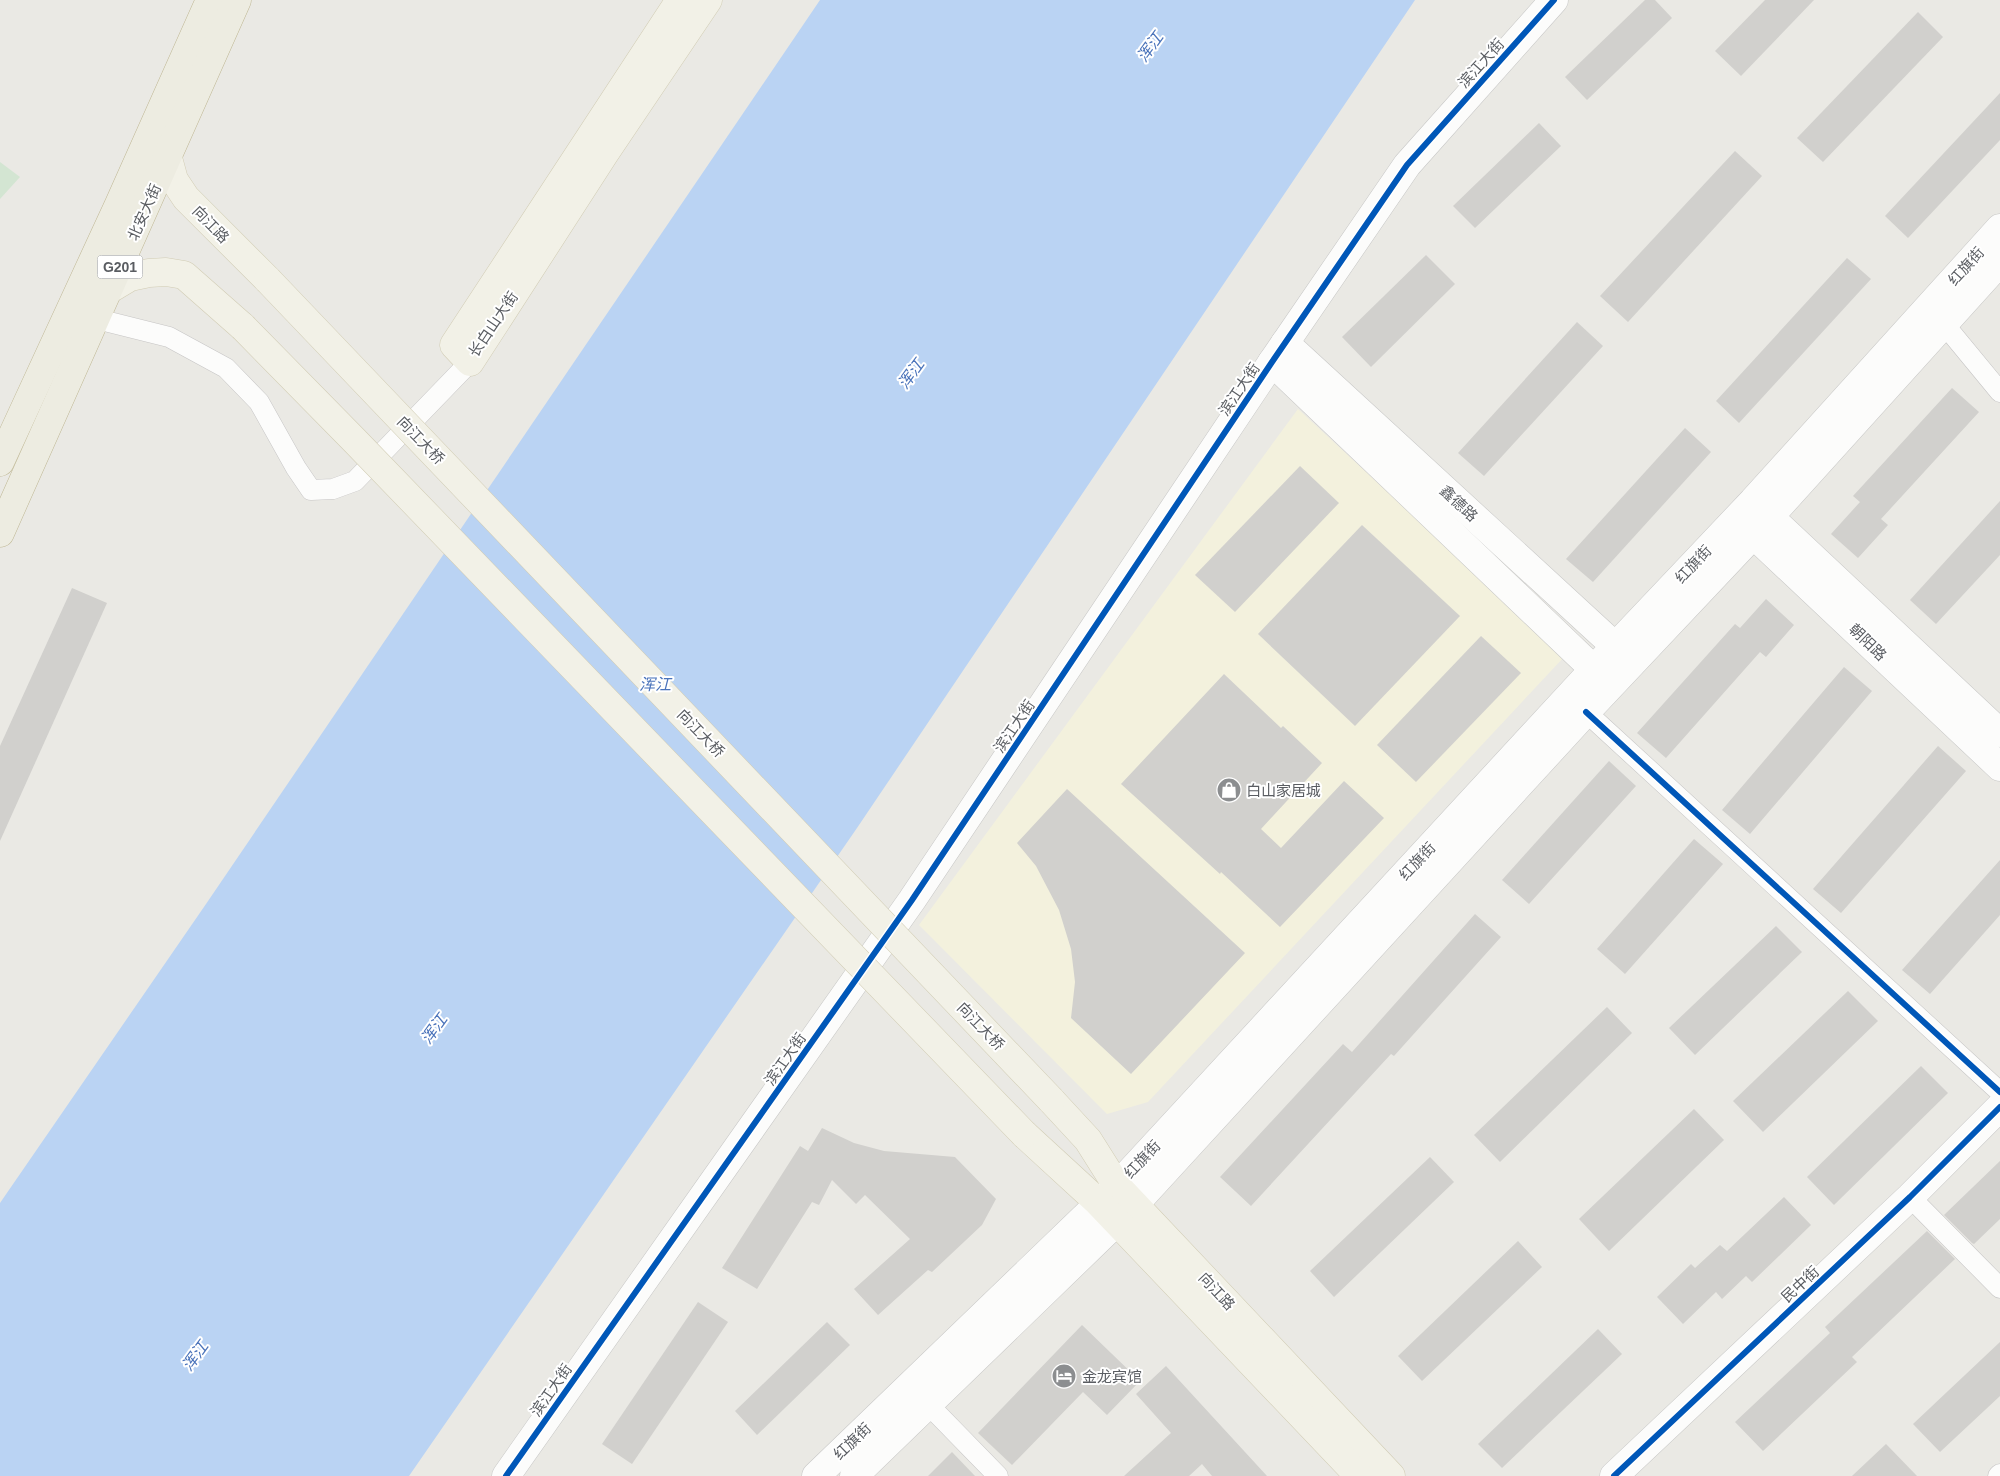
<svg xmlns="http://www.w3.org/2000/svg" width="2000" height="1476" font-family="Arial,'Noto Sans SC',sans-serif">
	<rect width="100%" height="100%" fill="#eae9e4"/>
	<path fill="#f3f1dd" d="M1298 409 1565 656 1148 1102 1107 1114 919 925Z"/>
	<path fill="#d3e5d2" d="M0 162 20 177 0 199Z"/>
	<path fill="#bad3f3" d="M820 0H1415L857 828 409 1476H0V1203L206 904Z"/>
	<g fill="#d1d0cd">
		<path d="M1645 0H1655L1672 18 1587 100 1565 77Z"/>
		<path d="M1765 0H1814L1741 76 1715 51Z"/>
		<path d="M1918 12 1943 37 1823 162 1797 138Z"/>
		<path d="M2000 93V140L1908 238 1885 216Z"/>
		<path d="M1539 123 1561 146 1475 228 1453 206Z"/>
		<path d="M1735 151 1762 176 1628 322 1600 296Z"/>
		<path d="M1426 255 1455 284 1371 367 1342 337Z"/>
		<path d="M1847 258 1871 279 1739 423 1716 401Z"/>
		<path d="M1577 322 1603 346 1484 476 1458 453Z"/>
		<path d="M1952 388 1979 412 1881 519 1888 525 1858 558 1831 534 1860 502 1853 496Z"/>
		<path d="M1685 428 1711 452 1593 582 1566 559Z"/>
		<path d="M1300 466 1339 503 1235 612 1195 575Z"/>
		<path d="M2000 501V555L1936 624 1910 600Z"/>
		<path d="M1362 525 1460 616 1355 726 1258 634Z"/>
		<path d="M72 588 107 603 0 841V746Z"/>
		<path d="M1766 599 1794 625 1766 657 1760 652 1666 758 1637 733 1735 624 1740 628Z"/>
		<path d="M1481 636 1521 673 1416 782 1377 745Z"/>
		<path d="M1844 667 1872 691 1750 834 1722 810Z"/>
		<path d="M1224 674 1281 728 1283 726 1322 763 1261 829 1281 848 1344 781 1384 818 1280 927 1221 872 1220 874 1121 784Z"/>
		<path d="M1938 746 1966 771 1841 913 1813 889Z"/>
		<path d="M1609 761 1636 786 1529 904 1502 880Z"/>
		<path d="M1067 789 1245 953 1131 1074 1071 1018 1075 982 1071 949 1059 910 1036 866 1017 843Z"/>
		<path d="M1694 839 1723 864 1625 974 1597 949Z"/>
		<path d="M2000 860V915L1930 994 1902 970Z"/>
		<path d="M1475 914 1501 937 1394 1056 1391 1054 1251 1206 1220 1177 1343 1044 1352 1052Z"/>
		<path d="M1776 926 1802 952 1695 1055 1669 1028Z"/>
		<path d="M1848 991 1878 1021 1763 1132 1733 1101Z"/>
		<path d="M1607 1007 1632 1033 1500 1162 1474 1135Z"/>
		<path d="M1921 1066 1948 1093 1834 1205 1807 1177Z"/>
		<path d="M1694 1109 1724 1140 1609 1251 1579 1219Z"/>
		<path d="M822 1128 854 1143 884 1151 955 1157 996 1199 982 1225 932 1272 928 1270 878 1315 854 1289 910 1239 865 1195 856 1204 832 1180 819 1205 812 1202 757 1289 722 1268 800 1146 808 1151Z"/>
		<path d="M1430 1157 1454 1182 1334 1297 1310 1271Z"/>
		<path d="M2000 1161V1219L1974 1244 1972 1243 1944 1215Z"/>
		<path d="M1784 1197 1811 1225 1752 1282 1746 1276 1722 1299 1716 1292 1683 1324 1657 1297 1691 1264 1695 1268 1720 1245 1727 1251Z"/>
		<path d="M1927 1231 1955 1259 1852 1357 1857 1362 1763 1451 1735 1422 1830 1333 1825 1327Z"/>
		<path d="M1518 1241 1542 1267 1422 1381 1398 1356Z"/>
		<path d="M698 1302 728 1322 632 1464 602 1444Z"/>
		<path d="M827 1322 850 1345 757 1435 735 1411Z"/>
		<path d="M1082 1325 1140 1381 1107 1415 1083 1392 1012 1465 978 1433Z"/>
		<path d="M1598 1329 1622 1354 1502 1468 1478 1444Z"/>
		<path d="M2000 1342V1396L1940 1452 1913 1424Z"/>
		<path d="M1166 1366 1267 1476H1212L1202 1464 1189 1476H1124L1171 1433 1136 1394Z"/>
		<path d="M1886 1444 1917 1476H1852Z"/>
		<path d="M952 1452 975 1476H928Z"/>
	</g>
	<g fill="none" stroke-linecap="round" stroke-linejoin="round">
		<defs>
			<g id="street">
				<path d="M97 319 169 337 226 368 259 402 296 468 311 490 333 489 355 481 470 362"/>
				<path d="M1944 324 2000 392"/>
				<path d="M1586 712 2000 1092"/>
				<path d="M1910 1197 2000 1288"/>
				<path d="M920 1396 998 1476"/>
				<path d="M1998 1476 2000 1474"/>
			</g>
			<g id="secondary">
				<path d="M1285 343 1629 659"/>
				<path d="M1272 362 1607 682"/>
				<path d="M1757 505 2000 733"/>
				<path d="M1741 523 2000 767"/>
				<path d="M506 1476 912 900 1272 362 1407 165 1554 0"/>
				<path d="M816 1476 1117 1186 1594 669 1753 501 2000 228"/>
				<path d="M854 1476 1135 1204 1586 712 1754 534 2000 262"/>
				<path d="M1614 1476 1910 1197 2000 1107"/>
			</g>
			<g id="primary">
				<path d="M680 0 454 345 470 362 605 153 708 0"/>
				<path d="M168 158 174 180 186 198 268 280"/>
				<path d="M110 289 130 277 149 273 166 272 184 275 243 327"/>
				<path d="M1051 1100 1088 1140 1117 1186 1391 1476"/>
				<path d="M1024 1134 1098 1202 1359 1476"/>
			</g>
			<g id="highway">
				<path d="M0 462 119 204 210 0"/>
				<path d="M0 533 237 0"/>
			</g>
		</defs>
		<use href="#street" stroke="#c6c5c5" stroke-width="21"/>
		<use href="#secondary" stroke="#c7c7c6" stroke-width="29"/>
		<use href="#primary" stroke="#d1ccb4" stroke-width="29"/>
		<use href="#highway" stroke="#bfb794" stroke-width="29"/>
		<use href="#street" stroke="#fcfcfb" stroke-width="20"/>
		<use href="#secondary" stroke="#fcfcfb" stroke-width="28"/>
		<use href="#primary" stroke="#f2f1e7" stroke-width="28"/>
		<use href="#highway" stroke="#edece1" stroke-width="28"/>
		<defs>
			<g id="primary-bridge">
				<path d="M268 280 1051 1100"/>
				<path d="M243 327 355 441 1024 1134"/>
			</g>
		</defs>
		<use href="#primary-bridge" stroke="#d1ccb4" stroke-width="29" stroke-linecap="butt"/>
		<use href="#primary-bridge" stroke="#f2f1e7" stroke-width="28"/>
		<defs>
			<g id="cycleway">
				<path d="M1586 712 2000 1092"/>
				<path d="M506 1476 912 900 1272 362 1407 165 1554 0"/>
				<path d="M1614 1476 1910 1197 2000 1107"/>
			</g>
		</defs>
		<use href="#cycleway" stroke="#fff" stroke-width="9"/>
		<use href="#cycleway" stroke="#0057b8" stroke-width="6"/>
	</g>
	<defs>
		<symbol id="shop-disc" viewBox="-11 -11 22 22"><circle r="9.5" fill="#8c8e90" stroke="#fff"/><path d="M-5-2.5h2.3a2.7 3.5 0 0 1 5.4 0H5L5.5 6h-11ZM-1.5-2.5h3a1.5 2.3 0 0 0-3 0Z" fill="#fff"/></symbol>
		<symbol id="hotel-disc" viewBox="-11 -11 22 22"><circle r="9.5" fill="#8c8e90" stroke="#fff"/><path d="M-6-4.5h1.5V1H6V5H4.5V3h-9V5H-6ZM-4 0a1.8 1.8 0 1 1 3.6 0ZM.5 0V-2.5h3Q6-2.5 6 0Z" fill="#fff"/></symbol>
	</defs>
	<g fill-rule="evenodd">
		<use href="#shop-disc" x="1215" y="776" width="28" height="28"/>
		<use href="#hotel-disc" x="1050" y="1362" width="28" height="28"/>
	</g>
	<g text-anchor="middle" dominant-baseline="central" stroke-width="4" stroke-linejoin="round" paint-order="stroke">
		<rect fill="#fff" stroke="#8c8e91" stroke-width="1" x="97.5" y="255.5" width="45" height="23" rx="4"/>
		<g font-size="14" font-weight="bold" fill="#5a5d62">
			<text x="120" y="267">G201</text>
		</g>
		<g font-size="15" fill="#5a5d62" stroke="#fff">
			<text transform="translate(1481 63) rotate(-48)">滨江大街</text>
			<text transform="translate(144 212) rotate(-66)">北安大街</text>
			<text transform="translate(211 224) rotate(46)">向江路</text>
			<text transform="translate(1966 266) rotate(-48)">红旗街</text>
			<text transform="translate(493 324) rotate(-56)">长白山大街</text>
			<text transform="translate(1239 389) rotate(-56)">滨江大街</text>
			<text transform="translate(421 440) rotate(46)">向江大桥</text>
			<text transform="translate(1459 503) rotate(43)">鑫德路</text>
			<text transform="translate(1693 564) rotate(-47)">红旗街</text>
			<text transform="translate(1868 642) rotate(44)">朝阳路</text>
			<text transform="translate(1014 726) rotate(-56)">滨江大街</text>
			<text transform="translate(701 733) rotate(46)">向江大桥</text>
			<text transform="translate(1417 861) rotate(-47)">红旗街</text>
			<text transform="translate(981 1026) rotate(46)">向江大桥</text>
			<text transform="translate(785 1059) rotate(-55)">滨江大街</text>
			<text transform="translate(1142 1159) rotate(-47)">红旗街</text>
			<text transform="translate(1800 1284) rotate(-43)">民中街</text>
			<text transform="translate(1217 1291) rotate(47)">向江路</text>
			<text transform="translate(551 1390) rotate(-55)">滨江大街</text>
			<text transform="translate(852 1441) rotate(-44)">红旗街</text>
		</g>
		<g font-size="15" fill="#5a5d62" stroke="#fff" text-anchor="start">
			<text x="1246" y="790">白山家居城</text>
			<text x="1082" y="1376">金龙宾馆</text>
		</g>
		<g font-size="16" font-style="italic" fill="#4a73ba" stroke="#fff">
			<text transform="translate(1150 47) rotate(-54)">浑江</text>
			<text transform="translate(911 374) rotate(-54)">浑江</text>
			<text x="655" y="684">浑江</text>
			<text transform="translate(434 1029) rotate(-54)">浑江</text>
			<text transform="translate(195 1356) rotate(-54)">浑江</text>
		</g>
	</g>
</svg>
